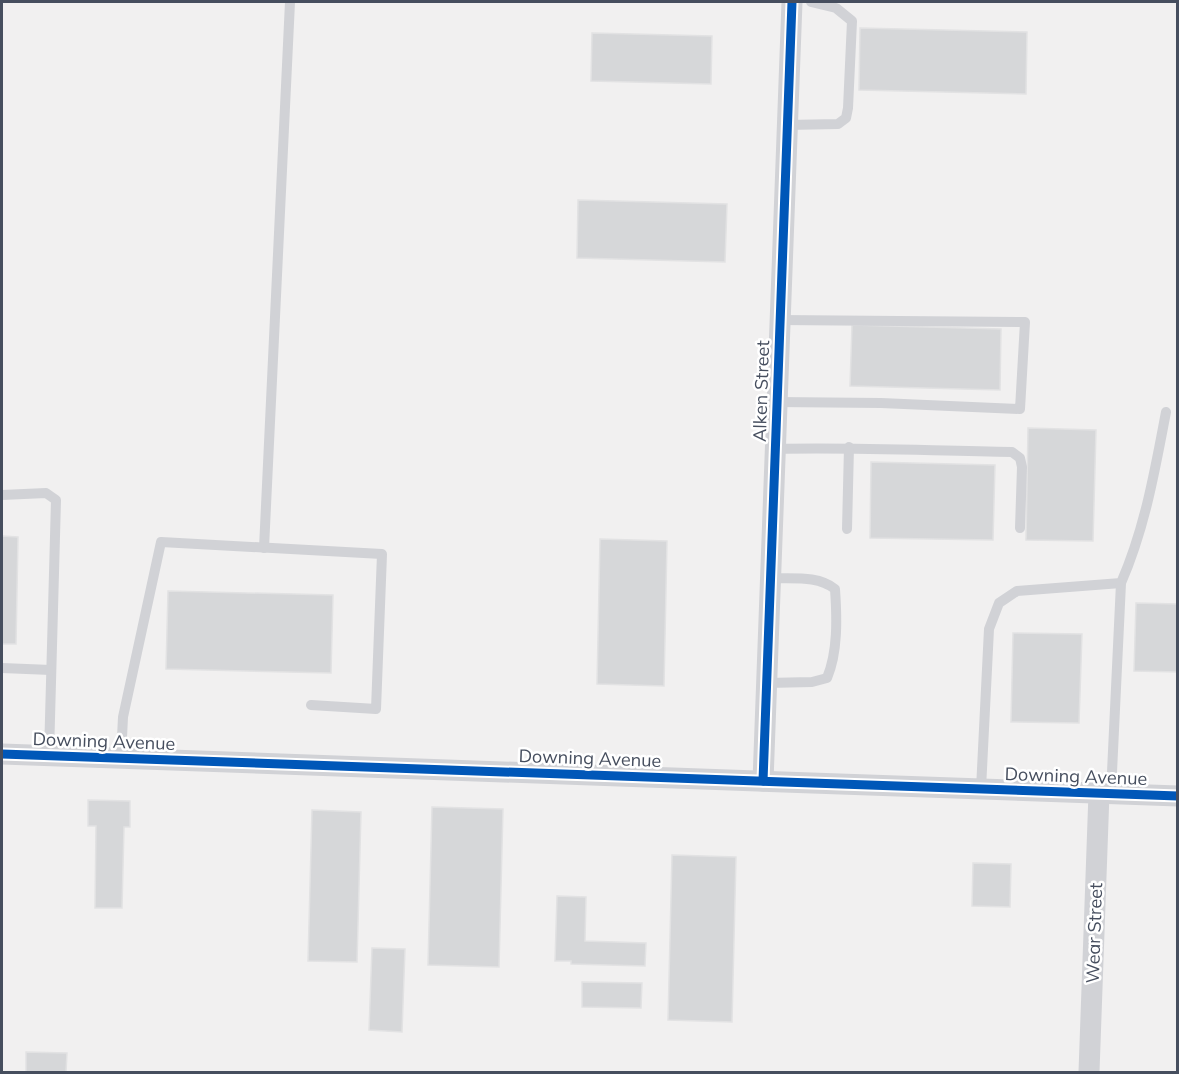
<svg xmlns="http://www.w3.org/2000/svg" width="1179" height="1074" font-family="Mulish,sans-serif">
	<rect width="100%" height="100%" fill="#f1f0f0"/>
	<g fill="#d6d7d9" stroke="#e2e2e3" stroke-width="1.5">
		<path d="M860 28 1027 32 1026 94 859 90Z"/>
		<path d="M592 33 712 36 711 84 591 81Z"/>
		<path d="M578 200 727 204 725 262 577 258Z"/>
		<path d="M852 325 1001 329 1000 390 850 386Z"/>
		<path d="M1028 428 1096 430 1093 541 1026 540Z"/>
		<path d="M871 462 995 465 993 540 870 538Z"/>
		<path d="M2 536 18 537 16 644H2Z"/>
		<path d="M600 539 667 541 664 686 597 684Z"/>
		<path d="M168 591 333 595 331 673 166 669Z"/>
		<path d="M1136 603 1178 604V672L1134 671Z"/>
		<path d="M1013 633 1082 634 1079 723 1011 722Z"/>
		<path d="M88 800 130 801V827H124L122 908H95L96 826H88Z"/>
		<path d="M432 807 503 809 499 967 428 965Z"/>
		<path d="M312 810 361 812 357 962 308 961Z"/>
		<path d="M672 855 736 857 732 1022 668 1020Z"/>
		<path d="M973 863 1011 864 1010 907 972 906Z"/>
		<path d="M557 896 586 897 585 941 646 943 645 966 571 964V961H555Z"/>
		<path d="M372 948 405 949 402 1032 369 1030Z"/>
		<path d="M582 982 642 983 641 1008 582 1007Z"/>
		<path d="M26 1052 67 1053 66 1072H26Z"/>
	</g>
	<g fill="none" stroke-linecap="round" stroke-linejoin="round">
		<g stroke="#d1d2d6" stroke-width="10">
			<path d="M787 125 838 124 846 118 848 108 852 21 836 8 811 2"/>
			<path d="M777 402 881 403 1020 409 1025 322 780 320"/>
			<path d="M776 449C855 447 933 451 1012 452L1020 458 1022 467 1020 528"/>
			<path d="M2 495 46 493 56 500 49 755"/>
			<path d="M847 529 849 447"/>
			<path d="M264 548 290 2"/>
			<path d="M2 668 51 670"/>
			<path d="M767 683 812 682 827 678C838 652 837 618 835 589 818 575 792 579 771 578"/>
			<path d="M121 758 123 717 161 542 382 554 376 709 311 705"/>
			<path d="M981 789 989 629 999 603 1017 591 1121 583C1145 528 1155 470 1166 412"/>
			<path d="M1111 793 1121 583"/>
		</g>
		<g stroke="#d1d2d6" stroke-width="21">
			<path d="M2 754 1178 796"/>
			<path d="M763 781 792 2"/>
			<path d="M1089 1072 1099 793"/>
		</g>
		<defs>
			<g id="cycleway">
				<path d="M2 754 1178 796"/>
				<path d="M763 781 792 2"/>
			</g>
		</defs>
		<use href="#cycleway" stroke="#fff" stroke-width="13"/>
		<use href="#cycleway" stroke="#0057b8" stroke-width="9"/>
	</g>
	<g text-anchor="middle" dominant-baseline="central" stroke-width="5" stroke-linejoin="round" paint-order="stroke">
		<g font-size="18" fill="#464e5e" stroke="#fff">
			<text transform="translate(761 391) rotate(-88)">Alken Street</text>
			<text transform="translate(104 741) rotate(2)">Downing Avenue</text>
			<text transform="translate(590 758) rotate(2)">Downing Avenue</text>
			<text transform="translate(1076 776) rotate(2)">Downing Avenue</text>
			<text transform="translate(1094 933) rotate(-88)">Wear Street</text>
		</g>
	</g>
	<rect width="1179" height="1074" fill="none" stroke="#464e5e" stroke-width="6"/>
</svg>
